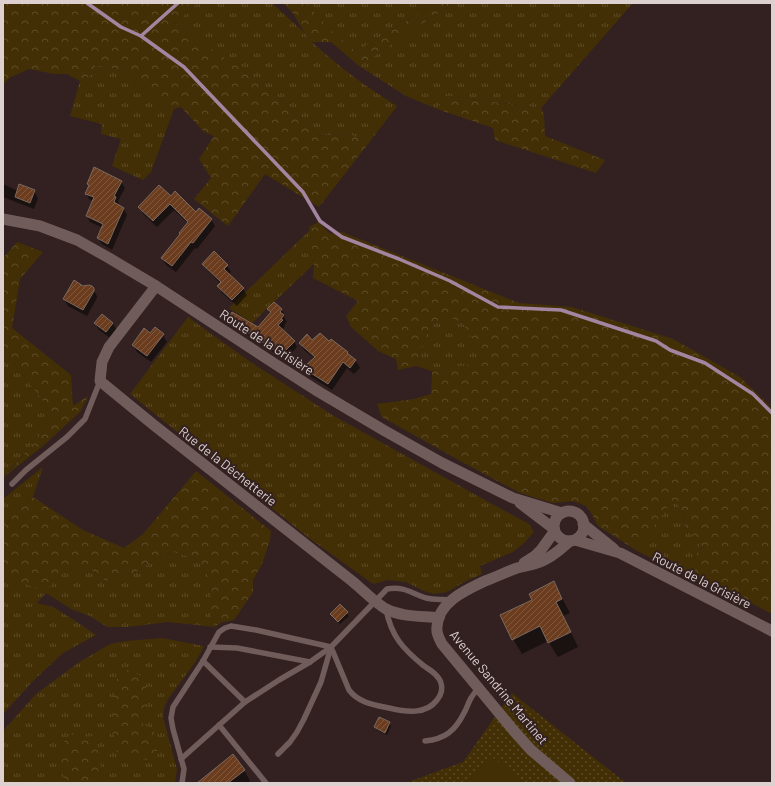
<svg xmlns="http://www.w3.org/2000/svg" width="775" height="786" font-family="Barlow,sans-serif">
	<defs>
		<pattern id="grass-tufts" width="24" height="20" patternUnits="userSpaceOnUse"><rect width="24" height="20" fill="#432f05"/><path d="M3 7l-1-3M5 7V3M7 7l1-3M15 17l-1-3M17 17v-4M19 17l1-3" fill="none" stroke="#5e4c28"/></pattern>
		<pattern id="forest-crowns" width="20" height="18" patternUnits="userSpaceOnUse"><rect width="20" height="18" fill="#432f05"/><path d="M2 6a3 3 0 1 1 6 0M12 15a3 3 0 1 1 6 0" fill="none" stroke="#5e4c28"/></pattern>
		<pattern id="park-dots" width="8" height="8" patternUnits="userSpaceOnUse"><rect width="8" height="8" fill="#432f05"/><path d="M2 2h.1M6 6h.1" fill="none" stroke="#5e4c28" stroke-width="1.8" stroke-linecap="round"/></pattern>
		<pattern id="building-hatch" width="6" height="6" patternUnits="userSpaceOnUse"><rect width="6" height="6" fill="#6b3d1e"/><path d="M-1 1l2-2M0 6l6-6M5 7l2-2" fill="none" stroke="#80583e"/></pattern>
	</defs>
	<rect width="100%" height="100%" fill="#322120"/>
	<g fill="url(#grass-tufts)" fill-rule="evenodd">
		<path d="M197 3H272C282 13 293 22 304 32 307 36 310 40 314 44 339 67 368 88 397 106L368 144 348 133 320 136 259 81 175 24Z"/>
		<path d="M306 3H436L356 52 334 33Z"/>
		<path d="M452 3H633L541 108 447 96 437 109 406 96 359 66 446 8Z"/>
		<path d="M95 65 117 69 133 79 148 92 174 109 151 172 143 180 112 166 121 139 101 134 102 124 70 116 80 81 93 74Z"/>
		<path d="M310 230 314 264 252 323 229 308Z"/>
		<path d="M444 316 462 322 483 355 481 363 432 371 416 366 429 327Z"/>
		<path d="M188 317 249 361 334 416 494 505 529 524 534 532 523 544 513 552 480 566 482 574 466 581 447 592 434 594 424 591 406 582 388 580 373 584 309 538 130 394Z"/>
		<path d="M3 348 52 413 38 438 3 477Z"/>
		<path d="M43 467 33 497 19 509 3 527V499L14 490Z"/>
		<path d="M673 499 683 511 685 529 701 543 693 562V578L637 551Z"/>
		<path d="M174 552 197 559 207 573 211 589V615L215 627 168 622 127 627H107L90 616 71 609 46 593 37 603 53 607 74 620 96 635 63 653 33 681 3 714V566L6 573 66 565 91 570 106 581 121 574 135 573 154 560Z"/>
		<path d="M162 638 204 646 196 661 168 699 164 708 163 717 177 769 175 783H3V731L36 694 78 663 110 644 126 641ZM147 695 136 758 127 751Z"/>
	</g>
	<g fill="url(#forest-crowns)">
		<path d="M3 3H197L175 24 259 81 320 136 348 133 368 144 319 207 265 174 228 226 194 199 211 178 199 159 214 136 204 132 181 107 174 109 148 92 133 79 117 69 95 65 93 74 80 81 67 74H54L29 69 9 78 3 85Z"/>
		<path d="M283 3H306L334 33 356 52 436 3H452L446 8 359 66 331 42H312L305 33 292 12Z"/>
		<path d="M447 96 541 108 544 115 545 136 605 160 596 173 495 140 493 128 437 109Z"/>
		<path d="M319 222 330 234 342 232 519 303 572 307 673 339 740 377 772 408V614L736 595 693 578V562L701 543 685 529 683 511 673 500 637 551 597 525 593 516 586 506 573 501 553 503 520 493 462 462 382 417 377 404 414 399 431 394 432 371 480 363 483 355 462 322 444 316 429 327 416 366 398 370 396 359 378 351 351 327 346 316 358 301 313 278 314 264 309 227Z"/>
		<path d="M17 242 43 252 20 279 12 328 71 375 73 406 88 396 80 412 44 445 3 478 38 438 52 413 3 348V258Z"/>
		<path d="M196 471 271 531 270 540 262 564 253 580V592L234 620 222 622 215 627 211 615V589L207 573 197 559 174 552 154 560 135 573 121 574 106 581 91 570 66 566 46 592 17 581 6 573 3 566V527L19 509 33 497 83 530 124 548 143 534Z"/>
		<path d="M128 670 145 678 147 695 143 724 154 730 157 751 148 760 136 758 127 751 117 752 113 732 114 682Z"/>
		<path d="M73 733 82 737 95 736 101 766 93 783H65L61 767 60 754 65 740Z"/>
	</g>
	<path fill="url(#park-dots)" d="M512 693 626 783H410L411 781 463 762Z"/>
	<path fill="#432f05" d="M490 755 524 783H468Z"/>
	<g fill="#0007">
		<path d="M121 182 125 188 118 201 119 204 118 206 124 209 127 215 112 250 102 244 98 238 103 228 90 222 87 216 93 201 90 200 86 194Z"/>
		<path d="M3 184 18 191H34L38 198 34 209 3 197Z"/>
		<path d="M171 197 196 213 211 219 215 226 197 249 195 248 176 272 166 265 162 258 188 223 174 210 157 227 143 214 140 207Z"/>
		<path d="M214 253 227 266 231 272 228 275 243 289 247 295 237 306 222 293 219 286 221 284 207 270 203 264Z"/>
		<path d="M83 287 93 289 97 296V298L87 316 68 306 64 299Z"/>
		<path d="M274 303 282 310 285 316 284 317 287 322 284 325 285 326 282 330 294 341 297 347 285 360 232 325 228 319 258 328 271 313 269 309Z"/>
		<path d="M102 315 113 324 117 330 110 338 99 330 95 323Z"/>
		<path d="M151 334 163 335 167 342 151 362 137 352 133 345Z"/>
		<path d="M312 342H329L347 352 349 356 356 361 360 368 354 374 347 368 332 390 308 375 304 368 314 358 304 350 300 343Z"/>
		<path d="M554 583 570 613 563 616 578 647 558 657 548 641 522 654 513 639 502 616 533 600Z"/>
		<path d="M340 606 349 616 340 624 333 617Z"/>
		<path d="M389 723 391 726 387 735 377 730 375 727Z"/>
		<path d="M244 770 250 781 248 783H198Z"/>
	</g>
	<g fill="none" stroke-linecap="round" stroke-linejoin="round">
		<g stroke="#a485a1" stroke-width="3.5">
			<path d="M87 3 121 27 141 36 184 67 303 192 320 221 342 237 399 259 450 281 498 307 561 310 656 341 670 350 705 363 753 394 772 413"/>
			<path d="M141 36 178 3"/>
		</g>
	</g>
	<g fill="url(#building-hatch)" stroke="#7a695f">
		<path d="M94 167 122 181 114 196 116 197 114 202 124 208 118 221 108 244 97 238 103 224 86 216 94 197 85 194 89 185 87 184Z"/>
		<path d="M19 184 35 190 30 203 15 197Z"/>
		<path d="M159 185 171 196 175 191 196 212 199 208 212 219 193 243 191 242 172 266 161 258 180 234 179 233 188 222 170 204 153 221 138 207Z"/>
		<path d="M214 251 228 265 224 269 244 288 232 300 217 286 221 282 202 264Z"/>
		<path d="M74 280 83 286 89 285 92 286 94 288V291L83 310 63 299Z"/>
		<path d="M274 302 282 309 280 312 284 315 281 319 283 320 278 325 295 341 281 355 227 319 232 312 258 327 271 312 267 309Z"/>
		<path d="M102 314 113 323 106 332 94 323Z"/>
		<path d="M155 327 164 334 147 356 132 345 144 328 150 333Z"/>
		<path d="M320 333 329 341 331 339 348 352 347 353 356 360 350 368 343 362 328 384 303 368 315 357 299 343 307 334 312 340Z"/>
		<path d="M554 581 562 599 556 602 571 632 548 643 540 626 512 640 500 615 532 600 529 594Z"/>
		<path d="M340 604 348 612 338 622 330 614Z"/>
		<path d="M379 717 390 722 385 733 374 727Z"/>
		<path d="M233 754 245 770 228 783H197Z"/>
	</g>
	<g fill="none" stroke-linecap="round" stroke-linejoin="round">
		<g stroke="#705c5b" stroke-width="5.5">
			<path d="M12 484 26 470 67 437 85 419 100 381"/>
			<path d="M210 647 237 648 310 662"/>
			<path d="M331 647 349 690C359 703 374 705 389 708 406 712 426 715 437 700 441 695 443 689 441 683 439 675 430 670 424 666 403 649 391 636 386 609"/>
			<path d="M203 661 245 702"/>
			<path d="M219 725 266 783"/>
			<path d="M425 741C445 739 455 731 464 713 467 708 468 703 471 698 473 695 476 691 478 688"/>
			<path d="M181 759 245 702 279 680 310 662 331 647 387 589C404 586 411 593 426 598 434 600 443 599 452 600"/>
			<path d="M182 783 184 769 173 729 171 718 173 707 203 661 219 632 225 628 231 626 256 630 331 647 321 682 304 719 297 732 290 742 278 754"/>
		</g>
		<g stroke="#705c5b" stroke-width="11">
			<path d="M3 219 40 226 77 240 109 258 156 286 275 364 319 392 385 431 442 463 513 498 562 513"/>
			<path d="M156 286 109 347 102 362 100 381 155 426 352 581C363 590 374 602 386 609 402 617 422 616 439 618"/>
			<path d="M520 503 554 529"/>
			<circle cx="569" cy="526" r="15"/>
			<path d="M583 524 614 549"/>
			<path d="M575 540 620 553 772 631"/>
			<path d="M570 541C561 549 551 558 540 562 533 565 524 566 517 568 506 572 496 577 485 581 466 590 438 602 437 627 436 633 439 638 442 644L514 731 531 750 570 783"/>
			<path d="M524 563 535 556 541 550 554 532"/>
		</g>
	</g>
	<g text-anchor="middle" dominant-baseline="central" stroke-width="4" stroke-linejoin="round" paint-order="stroke">
		<g font-size="13" fill="#ddd1d0" stroke="#322120">
			<text transform="translate(267 342) rotate(33)">Route de la Grisière</text>
			<text transform="translate(228 466) rotate(38)">Rue de la Déchetterie</text>
			<text transform="translate(702 580) rotate(27)">Route de la Grisière</text>
			<text transform="translate(499 687) rotate(50)">Avenue Sandrine Martinet</text>
		</g>
	</g>
	<rect width="775" height="786" fill="none" stroke="#ddd1d0" stroke-width="8"/>
</svg>
